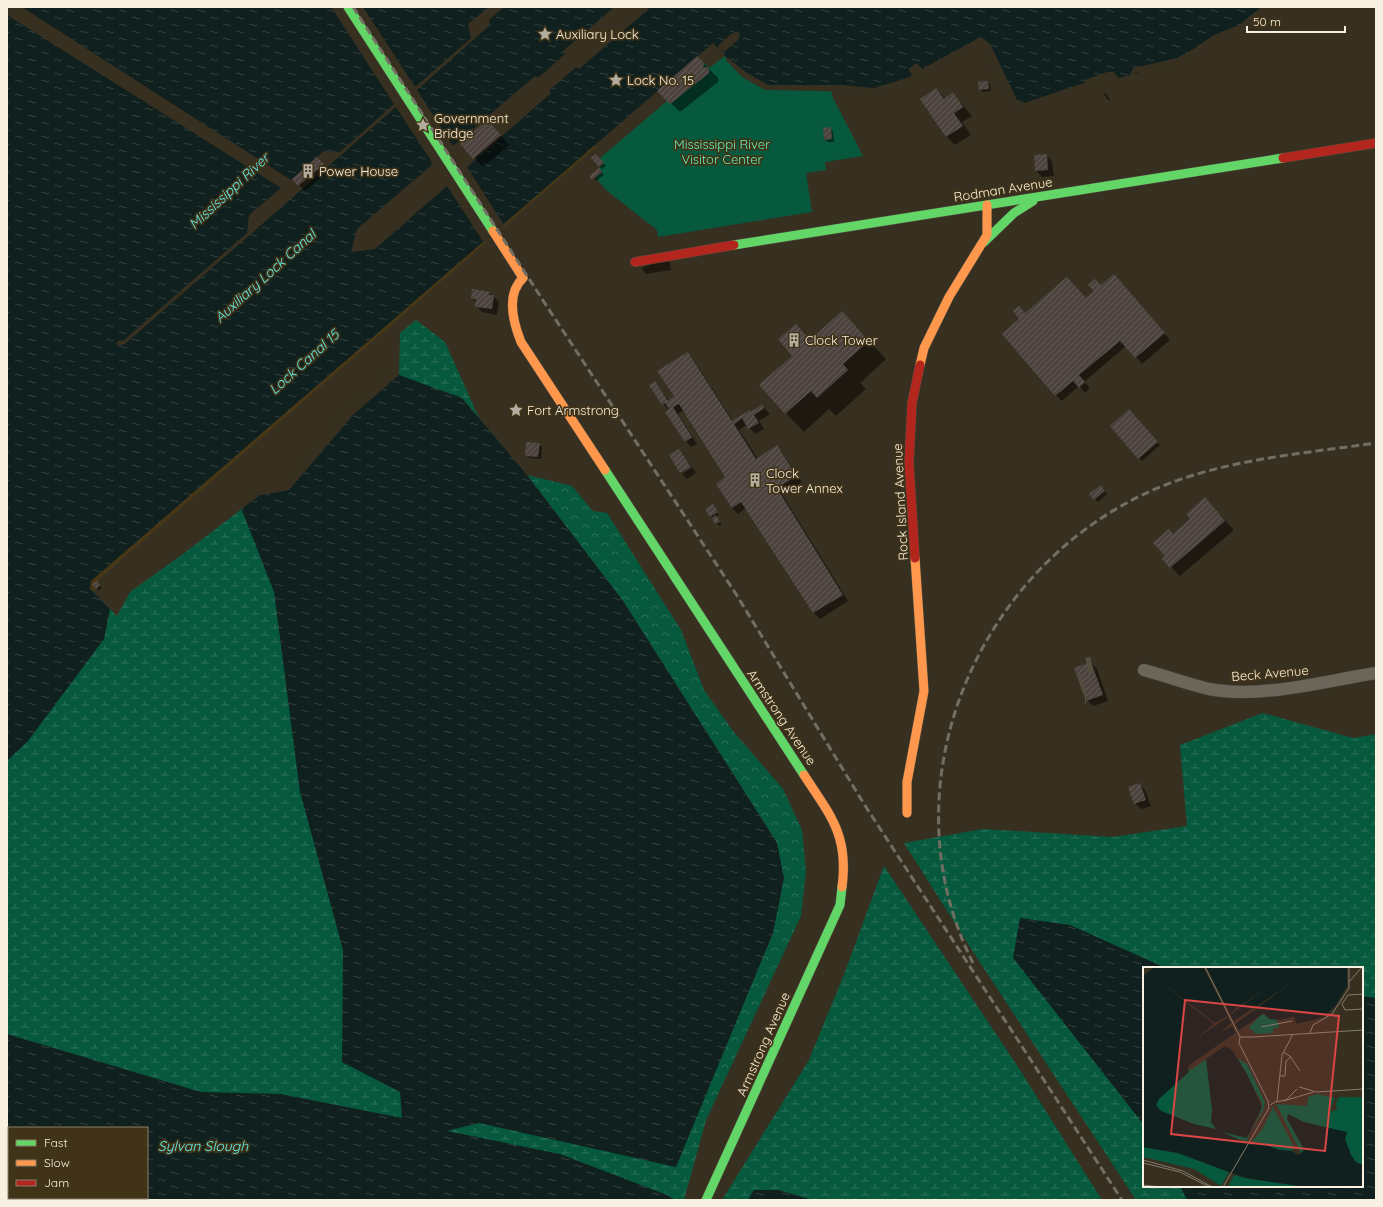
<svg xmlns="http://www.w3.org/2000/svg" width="1383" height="1207" font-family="Quicksand,sans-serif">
	<defs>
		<pattern id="forest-crowns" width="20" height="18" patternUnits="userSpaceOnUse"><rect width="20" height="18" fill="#07593e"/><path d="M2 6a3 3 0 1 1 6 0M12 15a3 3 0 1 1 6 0" fill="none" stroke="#2c715a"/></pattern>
		<pattern id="wetland-marsh" width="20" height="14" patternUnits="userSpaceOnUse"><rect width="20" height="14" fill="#07593e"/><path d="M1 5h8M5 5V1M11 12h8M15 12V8" fill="none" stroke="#2c715a"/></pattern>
		<pattern id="water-ripples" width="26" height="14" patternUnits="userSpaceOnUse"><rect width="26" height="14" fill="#10201e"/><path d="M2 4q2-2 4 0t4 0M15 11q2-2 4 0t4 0" fill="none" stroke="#34413e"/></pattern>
		<pattern id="building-hatch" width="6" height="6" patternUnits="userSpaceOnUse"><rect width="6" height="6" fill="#4c433f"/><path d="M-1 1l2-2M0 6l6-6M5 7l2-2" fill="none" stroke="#675e5a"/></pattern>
	</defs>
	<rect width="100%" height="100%" fill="#373021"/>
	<path fill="#473717" d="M595 143 596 147 97 581 100 585 92 591 90 589 91 581Z"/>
	<path fill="url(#forest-crowns)" d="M527 475 572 486 593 511 607 513 681 630 704 690 733 731 783 789 802 830 806 872 801 916 706 1120 702 1102 773 933 777 843 623 601Z"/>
	<g fill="url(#wetland-marsh)" fill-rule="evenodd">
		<path d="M416 320 445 342 479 418 507 452 399 375 400 333Z"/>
		<path d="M260 495 702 1102 706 1120 684 1200H673L7 1065V703L92 591 117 616 130 592 183 554Z"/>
		<path d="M1263 713 1353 738 1376 734V1200H1136L979 961 904 843 983 829 1113 837 1187 826 1180 745ZM1144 968H1362V1186H1144Z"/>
		<path d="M884 866 1018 1067 1102 1200H812L778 1190H754L748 1200H722L809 1060 843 977Z"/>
	</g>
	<path fill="#07593e" d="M697 56 709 68 725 56 743 76 831 90 833 98 863 156 825 162 826 170 806 173 812 212 658 237 657 230 606 190 595 177 602 172 599 168 604 163 600 158 667 101 658 90Z"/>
	<g fill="url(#water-ripples)" fill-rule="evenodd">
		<path d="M7 7H1266L1253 19 1212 40 1183 59 1119 78 1117 76 1111 74 1012 107 985 46 967 45 910 79 875 91 766 88 743 76 713 43 91 581 90 589 110 609 104 639 28 741 7 761Z"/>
		<path d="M399 375 462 398 527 475 623 601 777 843 784 878 773 933 676 1167 479 1123 447 1131 560 1154 667 1195 675 1200H7V1034L201 1092 281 1094 402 1118 400 1092 342 1062 343 950 300 792 274 592 241 508 260 495 289 490 312 448 381 378ZM9 1128H147V1198H9Z"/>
		<path d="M1020 918 1070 925 1166 968H1144V1125L1013 958Z"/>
		<path d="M1362 996 1376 998V1200H1187L1180 1186H1362Z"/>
		<path d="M754 1190H778L812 1200H748Z"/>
	</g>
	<g fill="#373021">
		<path d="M7 7H22L291 180 324 151 340 152 394 104 331 7H363L415 87 471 38 468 24 489 7H504L489 20 490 25 417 90 453 146 535 76 539 77 565 54 563 51 614 7H651L579 69 576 67 550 90V94L467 167 504 225 484 243 447 186 375 249 351 252 357 229 433 164 396 107 125 344 118 346 116 343 118 341 124 340 247 233 249 215 281 188 7 15Z"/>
		<path d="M1261 7H1268L1254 20 1213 42 1184 61 1142 72H1135L1134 75 1130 76 1133 68 1177 58 1195 48 1214 35 1239 25Z"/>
		<path d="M739 32 740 34 738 40 723 53 717 47 731 34Z"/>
		<path d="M981 37 990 44 1017 100 1021 101 1024 105 1010 108 983 48 967 47 911 81 875 92 765 90 742 77 725 59 728 58 746 72 768 85H842L874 88 907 78 912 75 908 69 917 63 922 69Z"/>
		<path d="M1107 72H1114L1119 80 1112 76 1085 85V80Z"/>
		<path d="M397 373 399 375 354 414 289 490 260 495 240 510V507L259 493 287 488 310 447 380 376Z"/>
	</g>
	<g fill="#0007">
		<path d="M697 57 718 78V82L680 112 658 91Z"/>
		<path d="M987 82 990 84 991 91 983 92 980 89Z"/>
		<path d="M936 89 946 99 953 94 972 116 962 122 971 135 955 145 946 136Z"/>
		<path d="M1105 93 1110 99 1108 100 1104 94Z"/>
		<path d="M830 128 833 131 834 142H828L825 140 824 129Z"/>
		<path d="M496 130 509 145 483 167 461 144Z"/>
		<path d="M1046 155 1052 161 1054 176 1042 177 1036 171Z"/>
		<path d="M598 158 606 166 602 169 599 166Z"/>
		<path d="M323 164 329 171 305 191 293 179Z"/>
		<path d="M599 169 604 175 596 181 591 176Z"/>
		<path d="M669 257 671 270 646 274 641 268Z"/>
		<path d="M1119 281 1170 340 1142 364 1126 346 1084 382 1090 388 1085 393 1079 386 1062 401 1056 395 1025 314 1086 299 1101 286Z"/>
		<path d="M489 292 499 302 497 315 482 312 476 306V303L472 298Z"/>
		<path d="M842 312 886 359 860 383 866 389 836 416 829 409 804 432 760 385Z"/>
		<path d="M688 353 693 359 733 421 752 413 762 406 770 414 759 421 764 429 755 434 747 425 739 430 758 459 776 446 782 452 802 482 782 494 848 601 820 619 814 613 746 508 738 514 732 508 727 477 684 410 678 414 697 444 691 447 686 441 669 410 663 404 655 382 669 401 676 397Z"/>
		<path d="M1132 413 1160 445 1142 461 1111 426Z"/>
		<path d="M539 444 542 447 541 459 529 458 526 455Z"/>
		<path d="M679 450 691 466 681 473 670 455Z"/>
		<path d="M692 467 696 473 687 479 682 474Z"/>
		<path d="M1101 486 1107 494 1098 502 1091 495Z"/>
		<path d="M1205 499 1234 530 1180 576 1171 567 1166 556 1173 535 1192 519Z"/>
		<path d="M715 508 719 515 716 517 722 525 719 526 711 516Z"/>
		<path d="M99 585 102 588 99 590 96 588Z"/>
		<path d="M1091 663 1097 669 1108 701 1093 706 1087 700Z"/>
		<path d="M1139 784 1145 790 1151 806 1141 809 1135 803Z"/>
	</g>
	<g fill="url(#building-hatch)">
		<path d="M697 56 704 63 703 67 709 68V73L670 104 657 91Z"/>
		<path d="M988 81 989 89 979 90 978 82Z"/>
		<path d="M936 88 944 99 953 92 963 107 954 113 963 126 946 137 920 99Z"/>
		<path d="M487 120 501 135 473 159 460 144Z"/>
		<path d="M831 127 832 139 824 140 823 128Z"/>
		<path d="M596 154 604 163 599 167 591 158Z"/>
		<path d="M1047 154 1048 170 1035 171 1034 155Z"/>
		<path d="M317 157 324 164 298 186 292 179Z"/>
		<path d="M599 168 602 172 592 180 589 176Z"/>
		<path d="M1114 274 1165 333 1135 358 1120 341 1079 375 1085 382 1079 388 1073 381 1055 396 1002 334 1019 319 1013 311 1019 306 1025 313 1067 277 1086 298 1094 291 1088 285 1095 279 1101 285Z"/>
		<path d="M472 289 490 292 489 295H494L492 309 475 307 476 299H471Z"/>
		<path d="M842 311 869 341 843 364 848 370 817 398 811 391 785 414 759 385 792 356 778 339 796 324 810 340Z"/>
		<path d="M688 352 732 421 750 410 751 412 762 404 764 408 754 415 759 423 748 429 742 418 734 424 756 459 777 445 797 476 777 488 843 595 813 613 741 502 732 508 716 484 725 477 679 404 673 407 692 437 685 442 665 412 669 409 665 403 662 405 649 385 655 381 668 401 674 396 657 371Z"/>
		<path d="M1129 409 1158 442 1138 459 1110 426Z"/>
		<path d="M526 442 540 443 538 457 525 456Z"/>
		<path d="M679 449 691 467 680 473 669 455Z"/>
		<path d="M1101 485 1105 491 1094 500 1089 494Z"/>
		<path d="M1205 497 1225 521 1170 568 1162 559 1165 556 1153 543 1169 529 1173 534 1190 519 1186 514Z"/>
		<path d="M713 504 718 512 710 517 705 509Z"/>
		<path d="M716 515 720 522 715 524 712 518Z"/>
		<path d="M97 581 100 585 96 589 92 584Z"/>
		<path d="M1091 662 1103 695 1086 701 1074 668Z"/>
		<path d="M1140 783 1146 800 1134 804 1128 787Z"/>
	</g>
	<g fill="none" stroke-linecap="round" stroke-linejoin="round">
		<g stroke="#544d3e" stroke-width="17" stroke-dasharray="17 8" stroke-linecap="butt">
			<path d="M1087 666 1092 665"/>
			<path d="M1080 684 1083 683"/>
			<path d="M1085 696H1086"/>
		</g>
		<defs>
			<path id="street" d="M1144 670C1166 676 1187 684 1209 689 1261 699 1324 681 1376 673"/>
			<g id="fast">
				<path d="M348 7 493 231"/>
				<path d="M984 242 1014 213 1033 201"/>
				<path d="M734 245 1283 158"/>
				<path d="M605 470 804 775"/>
				<path d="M706 1200 840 905 842 887"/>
			</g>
			<g id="slow">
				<path d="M493 231 523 278C506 294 513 322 521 342L605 470"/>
				<path d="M920 365 924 348 949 297 987 235V205"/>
				<path d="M804 775C830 815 849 835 842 887"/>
				<path d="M907 813V782L924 691 915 558"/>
			</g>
			<g id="jam">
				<path d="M1283 158 1376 143"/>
				<path d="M635 262 734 245"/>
				<path d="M915 558 909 463 912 403 920 365"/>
			</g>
		</defs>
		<use href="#street" stroke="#514b3e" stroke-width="13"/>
		<use href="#fast" stroke="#514b3e" stroke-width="10"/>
		<use href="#slow" stroke="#514b3e" stroke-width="10"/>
		<use href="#jam" stroke="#514b3e" stroke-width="10"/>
		<use href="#street" stroke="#6b655a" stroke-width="12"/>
		<use href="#fast" stroke="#63d668" stroke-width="9"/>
		<use href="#slow" stroke="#ff974d" stroke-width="9"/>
		<use href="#jam" stroke="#b3261e" stroke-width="9"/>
		<g stroke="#736e62" stroke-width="3" stroke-dasharray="8 4" stroke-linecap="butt">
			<path d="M353 7 546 305 736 594 864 804 1122 1200"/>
			<path d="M973 963C882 782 980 558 1165 485 1231 459 1306 453 1376 443"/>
		</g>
	</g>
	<defs>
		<symbol id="sight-bare" viewBox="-9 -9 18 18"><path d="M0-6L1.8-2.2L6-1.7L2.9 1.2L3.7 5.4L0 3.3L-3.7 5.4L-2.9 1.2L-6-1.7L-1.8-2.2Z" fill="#b4ad9d" stroke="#403318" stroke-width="2.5" paint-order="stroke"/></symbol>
		<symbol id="building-bare" viewBox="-9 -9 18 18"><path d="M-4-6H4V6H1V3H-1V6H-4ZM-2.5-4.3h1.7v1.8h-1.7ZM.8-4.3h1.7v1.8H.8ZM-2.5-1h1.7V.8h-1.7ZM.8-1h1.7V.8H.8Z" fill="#b4ad9d" stroke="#403318" stroke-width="2.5" paint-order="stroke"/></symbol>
	</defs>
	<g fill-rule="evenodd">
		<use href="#sight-bare" x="535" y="24" width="20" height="20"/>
		<use href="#sight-bare" x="606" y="70" width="20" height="20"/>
		<use href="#sight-bare" x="413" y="115" width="20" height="20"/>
		<use href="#building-bare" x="298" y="161" width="20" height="20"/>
		<use href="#building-bare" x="784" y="330" width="20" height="20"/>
		<use href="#sight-bare" x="506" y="400" width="20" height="20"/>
		<use href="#building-bare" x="745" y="470" width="20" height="20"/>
	</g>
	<g text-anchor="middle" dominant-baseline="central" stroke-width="3.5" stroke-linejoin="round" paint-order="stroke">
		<g font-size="13" fill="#f8f0e0" stroke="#403318" text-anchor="start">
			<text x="556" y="34">Auxiliary Lock</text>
			<text x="627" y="80">Lock No. 15</text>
			<text x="434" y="118">Government<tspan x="434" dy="15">Bridge</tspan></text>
			<text x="319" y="171">Power House</text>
			<text x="805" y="340">Clock Tower</text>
			<text x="527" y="410">Fort Armstrong</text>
			<text x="766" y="473">Clock<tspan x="766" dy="15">Tower Annex</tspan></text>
		</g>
		<g font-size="13" fill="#60f4ba" stroke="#403318">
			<text x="722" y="144">Mississippi River<tspan x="722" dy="15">Visitor Center</tspan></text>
		</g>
		<g font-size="13" fill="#f8f0e0" stroke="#403318">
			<text transform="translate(1003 189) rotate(-9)">Rodman Avenue</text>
			<text transform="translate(900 502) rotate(-93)">Rock Island Avenue</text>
			<text transform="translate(1270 673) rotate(-5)">Beck Avenue</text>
			<text transform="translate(782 717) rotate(56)">Armstrong Avenue</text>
			<text transform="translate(763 1044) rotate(-66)">Armstrong Avenue</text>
		</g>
		<g font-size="14" font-style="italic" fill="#5eeded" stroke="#403318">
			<text transform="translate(229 191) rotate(-43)">Mississippi River</text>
			<text transform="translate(265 276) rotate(-42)">Auxiliary Lock Canal</text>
			<text transform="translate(304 362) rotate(-42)">Lock Canal 15</text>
			<text x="203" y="1146">Sylvan Slough</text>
		</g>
	</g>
	<g transform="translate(1143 967)">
		<rect width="220" height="220" fill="#373021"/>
		<path d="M95 92 104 97 122 135 120 144 107 166 117 146 119 136Z" fill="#07593e"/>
		<path d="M65 91 107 164 104 175 16 146 7 133 45 100 48 103ZM174 127 192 131 187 142 189 145 194 142 193 136 196 130H218L220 134V198L161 182 158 186 133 137 164 139 165 130ZM130 140 151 180 149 184 136 183 115 175 107 177 120 161Z" fill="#07593e"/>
		<path d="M119 47 134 53 136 60 130 62V66L113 67 106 60ZM0 180 35 186 86 205 78 219 51 202 0 190ZM91 208 102 211 163 220H85Z" fill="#07593e"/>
		<path d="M12 0H204V19L193 38 181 50 153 57 151 49 138 53 126 52 121 46 45 99 46 105 16 132 13 138 18 144 51 157 73 162 68 155 69 143 63 92 82 79 89 83 104 107 119 140 104 171 79 165 108 178 115 175 136 183 149 184 154 188 159 186 161 182 144 152 145 147 161 155 204 165 202 172 208 188 213 195 220 198V220H163L102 211 35 186 0 180V9Z" fill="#10201e"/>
		<path d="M60 0H63L87 47 94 41 125 20 87 48 91 54 150 15 92 57 96 65 47 100 48 103 46 99 93 66 89 59 78 65 88 56 85 50 51 73 71 57 5 5 72 56 85 49Z" fill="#373021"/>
		<path fill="none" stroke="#847d6d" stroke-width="1" d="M62 0 97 70M206 15 219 0M220 21V61M220 27 205 28 199 37 202 43 220 42M118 60 149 54M167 66 170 58 189 47 206 21V0M110 70 220 63M140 85 147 89 157 104M137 109H142L143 94 148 90M156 120 174 125 220 122M134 134 139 88 150 67M140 134 171 125M127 138 132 135 143 133 154 122M0 193 40 204 69 220M0 196 37 205 66 220M0 218 18 220M80 220 126 141 125 134 96 76 97 70H110"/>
		<path fill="#db4644" fill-opacity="0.15" stroke="#db4644" stroke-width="2" d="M42 33 196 49 182 184 28 167Z"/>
		<rect width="220" height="220" fill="none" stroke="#f8f0e0" stroke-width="2"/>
	</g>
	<rect width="1383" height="1207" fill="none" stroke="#f8f0e0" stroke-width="16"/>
	<rect x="8" y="1127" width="140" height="72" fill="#403318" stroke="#8a7f68"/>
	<rect x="16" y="1140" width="20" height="6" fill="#63d668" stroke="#8a7f68"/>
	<text x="44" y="1147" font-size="12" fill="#f8f0e0">Fast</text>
	<rect x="16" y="1160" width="20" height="6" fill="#ff974d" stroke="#8a7f68"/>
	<text x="44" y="1167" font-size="12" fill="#f8f0e0">Slow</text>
	<rect x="16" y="1180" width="20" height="6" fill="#b3261e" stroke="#8a7f68"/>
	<text x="44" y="1187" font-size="12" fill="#f8f0e0">Jam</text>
	<path d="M1247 26v6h98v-6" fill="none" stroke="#f8f0e0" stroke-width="2"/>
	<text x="1253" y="26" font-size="12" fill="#f8f0e0" stroke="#403318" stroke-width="3" paint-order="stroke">50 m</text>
</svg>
